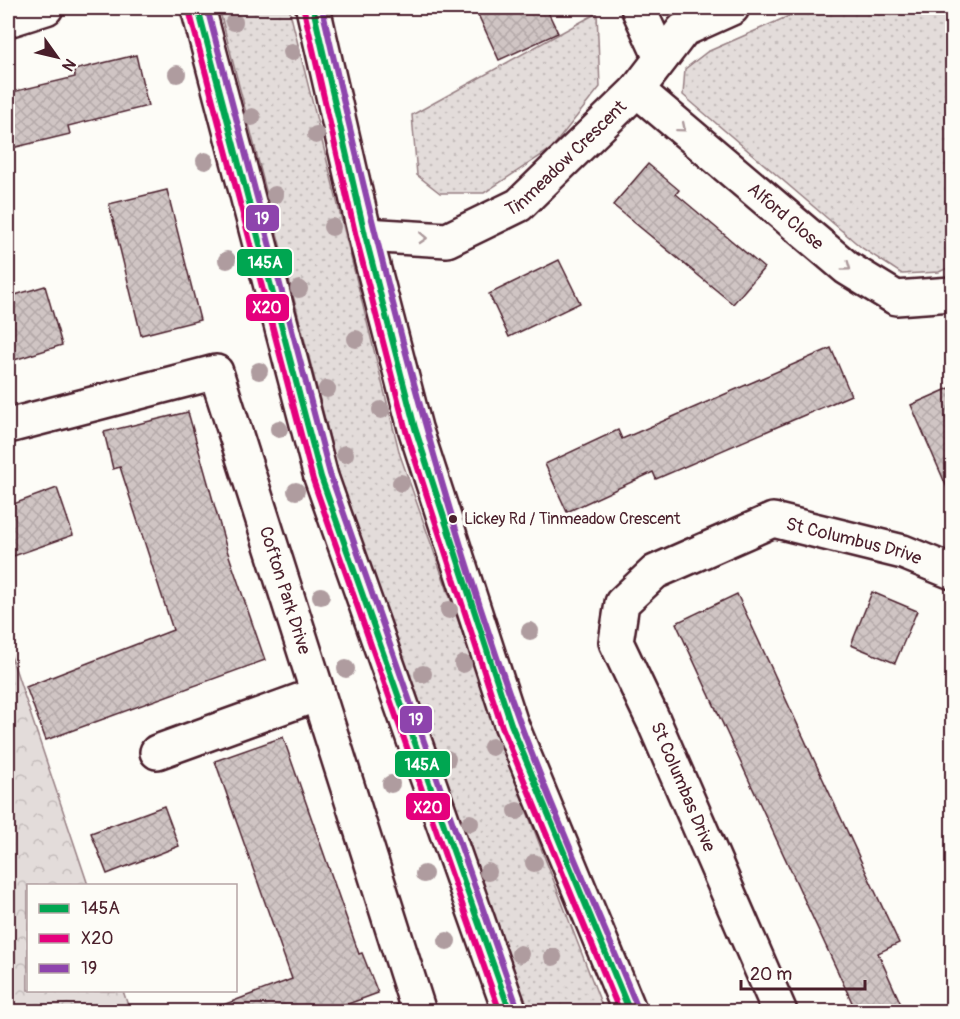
<svg xmlns="http://www.w3.org/2000/svg" width="960" height="1019" font-family="Pangolin,sans-serif">
	<defs>
		<pattern id="grass-dots" width="8" height="8" patternUnits="userSpaceOnUse" patternTransform="scale(1.5)"><rect width="8" height="8" fill="#e3dcda"/><path d="M2 2h.1M6 6h.1" fill="none" stroke="#c4bcbb" stroke-width="1.8" stroke-linecap="round"/></pattern>
		<pattern id="forest-crowns" width="20" height="18" patternUnits="userSpaceOnUse" patternTransform="scale(1.5)"><rect width="20" height="18" fill="#e3dcda"/><path d="M2 6a3 3 0 1 1 6 0M12 15a3 3 0 1 1 6 0" fill="none" stroke="#c4bcbb"/></pattern>
		<pattern id="building-cross-hatch" width="8" height="8" patternUnits="userSpaceOnUse" patternTransform="scale(1.5)"><rect width="8" height="8" fill="#d0c5c4"/><path d="M0 0l8 8M0 8l8-8" fill="none" stroke="#b4a9a9"/></pattern>
	</defs>
	<rect width="100%" height="100%" fill="#fdfcf7"/>
	<filter id="ink" filterUnits="userSpaceOnUse"><feTurbulence type="fractalNoise" baseFrequency=".0167" numOctaves="2"/><feDisplacementMap in="SourceGraphic" scale="12" xChannelSelector="R" yChannelSelector="G"/><feConvolveMatrix kernelMatrix="1 2 1 2 8 2 1 2 1" color-interpolation-filters="sRGB"/></filter>
	<g filter="url(#ink)">
		<g fill="url(#grass-dots)" stroke="#967e82" stroke-width="1.5">
			<path d="M219 8H289L400 455 507 760 604 1011H528L345 497Z"/>
			<path d="M807 8H952V266L939 272 902 274 862 248 683 95 685 69 707 52Z"/>
			<path d="M597 13 600 87 551 149 484 193H440L417 175 412 115Z"/>
		</g>
		<path fill="url(#forest-crowns)" stroke="#967e82" stroke-width="1.5" d="M8 647 88 885 28 886V990L123 991 130 1011H14L8 988Z"/>
		<g fill="url(#building-cross-hatch)" stroke="#4a1f2b" stroke-width="1.5">
			<path d="M475 8H546L558 33 499 60Z"/>
			<path d="M136 55 148 106 68 126 70 134 8 149V93L75 77 74 70Z"/>
			<path d="M648 164 679 190 676 194 764 268 733 304 613 205Z"/>
			<path d="M167 190 200 320 141 335 109 204Z"/>
			<path d="M559 260 580 303 509 337 489 294Z"/>
			<path d="M45 286 62 345 8 362V297Z"/>
			<path d="M831 348 851 395 656 479 653 472 567 512 545 464 618 430 622 439Z"/>
			<path d="M952 387V499L911 405Z"/>
			<path d="M188 412 227 550 265 660 46 740 26 687 173 630 120 467 113 469 104 432Z"/>
			<path d="M57 488 73 535 8 558V506Z"/>
			<path d="M872 592 917 611 895 663 851 645Z"/>
			<path d="M737 594 899 943 878 953 904 1011H856L676 623Z"/>
			<path d="M283 737 359 954 362 953 378 993 329 1011H215V1008L292 979 215 761Z"/>
			<path d="M164 806 179 846 107 874 91 833Z"/>
		</g>
		<g fill="none" stroke-linecap="round" stroke-linejoin="round">
			<defs>
				<g id="minor">
					<path d="M638 8 661 58"/>
					<path d="M8 20 46 8"/>
					<path id="s1" d="M637 90 847 268 896 298 952 294"/>
					<path id="s2" d="M365 235 447 240 519 205 637 90 683 30 732 8"/>
					<path id="s3" d="M8 426 216 372 418 1009 413 1012"/>
					<path d="M157 752 318 694"/>
					<path id="s4" d="M780 1012 654 722 616 642 622 603 655 572 773 520 903 552 952 572"/>
				</g>
				<g id="major">
					<path d="M198 8 321 477 510 1012"/>
					<path d="M313 8 365 235 415 428 511 724 630 1012"/>
				</g>
			</defs>
			<use href="#minor" stroke="#4a1f2b" stroke-width="38"/>
			<use href="#major" stroke="#4a1f2b" stroke-width="38"/>
			<use href="#minor" stroke="#fdfcf7" stroke-width="33"/>
			<use href="#major" stroke="#fdfcf7" stroke-width="33"/>
			<defs>
				<g id="bus-1">
					<path d="M198 8 321 477 510 1012"/>
					<path d="M313 8 365 235 415 428 511 724 630 1012"/>
				</g>
				<g id="bus-2">
					<path d="M189 10 313 480 500 1012"/>
					<path d="M304 10 356 237 406 431 502 727 620 1012"/>
				</g>
				<g id="bus-3">
					<path d="M207 8 330 474 518 1009"/>
					<path d="M322 8C377 248 435 488 519 720 555 818 599 913 638 1009"/>
				</g>
			</defs>
			<use href="#bus-1" stroke="#fdfcf7" stroke-width="10"/>
			<use href="#bus-2" stroke="#fdfcf7" stroke-width="10"/>
			<use href="#bus-3" stroke="#fdfcf7" stroke-width="10"/>
			<use href="#bus-1" stroke="#00a651" stroke-width="6"/>
			<use href="#bus-2" stroke="#e5007d" stroke-width="6"/>
			<use href="#bus-3" stroke="#8e44ad" stroke-width="6"/>
		</g>
		<g fill="#af9c9f">
			<circle cx="234" cy="22" r="9"/>
			<circle cx="292" cy="52" r="9"/>
			<circle cx="177" cy="74" r="9"/>
			<circle cx="252" cy="117" r="9"/>
			<circle cx="316" cy="135" r="9"/>
			<circle cx="205" cy="161" r="9"/>
			<circle cx="275" cy="195" r="9"/>
			<circle cx="332" cy="227" r="9"/>
			<circle cx="227" cy="260" r="9"/>
			<circle cx="299" cy="289" r="9"/>
			<circle cx="356" cy="339" r="9"/>
			<circle cx="259" cy="371" r="9"/>
			<circle cx="327" cy="389" r="9"/>
			<circle cx="381" cy="410" r="9"/>
			<circle cx="279" cy="429" r="9"/>
			<circle cx="345" cy="454" r="9"/>
			<circle cx="401" cy="483" r="9"/>
			<circle cx="296" cy="491" r="9"/>
			<circle cx="321" cy="596" r="9"/>
			<circle cx="449" cy="610" r="9"/>
			<circle cx="530" cy="631" r="9"/>
			<circle cx="463" cy="664" r="9"/>
			<circle cx="346" cy="669" r="9"/>
			<circle cx="423" cy="674" r="9"/>
			<circle cx="492" cy="747" r="9"/>
			<circle cx="447" cy="759" r="9"/>
			<circle cx="391" cy="784" r="9"/>
			<circle cx="517" cy="811" r="9"/>
			<circle cx="470" cy="823" r="9"/>
			<circle cx="534" cy="863" r="9"/>
			<circle cx="488" cy="872" r="9"/>
			<circle cx="424" cy="874" r="9"/>
			<circle cx="447" cy="941" r="9"/>
			<circle cx="520" cy="954" r="9"/>
			<circle cx="553" cy="957" r="9"/>
		</g>
		<defs><path id="oneway-chevron" d="M-2-3.5L2.5 0L-2 3.5" fill="none" stroke-width="1.6" stroke-linecap="round" stroke-linejoin="round" transform="scale(1.5)"/></defs>
		<g stroke="#ac999b">
			<use href="#oneway-chevron" transform="translate(682 128) rotate(40)"/>
			<use href="#oneway-chevron" transform="translate(423 238) rotate(3)"/>
			<use href="#oneway-chevron" transform="translate(847 267) rotate(36)"/>
		</g>
	</g>
	<circle fill="#4a1f2b" stroke="#fdfcf7" stroke-width="2" cx="453" cy="519" r="5"/>
	<g text-anchor="middle" dominant-baseline="central" stroke-width="6" stroke-linejoin="round" paint-order="stroke">
		<g font-size="16" fill="#4a1f2b" stroke="#fdfcf7" text-anchor="start">
			<text x="464" y="519">Lickey Rd / Tinmeadow Crescent</text>
		</g>
		<g font-size="18" fill="#4a1f2b" stroke="#fdfcf7">
			<text stroke="none"><textPath href="#s2" startOffset="228">Tinmeadow Crescent</textPath></text>
			<text stroke="none"><textPath href="#s1" startOffset="195">Alford Close</textPath></text>
			<text stroke="none"><textPath href="#s4" startOffset="702">St Columbus Drive</textPath></text>
			<text stroke="none"><textPath href="#s3" startOffset="444">Cofton Park Drive</textPath></text>
			<text transform="translate(683 787) rotate(67)">St Columbas Drive</text>
		</g>
	</g>
	<g stroke="#fdfcf7" stroke-width="2">
		<rect x="245" y="204" width="35" height="28" rx="6" fill="#8e44ad"/>
		<rect x="236" y="248" width="57" height="29" rx="6" fill="#00a651"/>
		<rect x="245" y="293" width="45" height="29" rx="6" fill="#e5007d"/>
		<rect x="399" y="705" width="34" height="29" rx="6" fill="#8e44ad"/>
		<rect x="394" y="750" width="57" height="28" rx="6" fill="#00a651"/>
		<rect x="405" y="792" width="46" height="29" rx="6" fill="#e5007d"/>
	</g>
	<g font-size="16" text-anchor="middle" font-weight="bold" fill="#fff">
		<text x="262" y="224">19</text>
		<text x="265" y="268">145A</text>
		<text x="267" y="313">X20</text>
		<text x="416" y="725">19</text>
		<text x="422" y="770">145A</text>
		<text x="428" y="813">X20</text>
	</g>
	<rect width="960" height="1019" fill="none" stroke="#fdfcf7" stroke-width="30"/>
	<rect x="15" y="15" width="930" height="989" fill="none" stroke="#4a1f2b" stroke-width="2" filter="url(#ink)"/>
	<rect x="27" y="884" width="210" height="108" fill="#fdfcf7" stroke="#b5a4a5" stroke-width="1.5"/>
	<rect x="39" y="904" width="30" height="9" fill="#00a651" stroke="#b5a4a5" stroke-width="1.5"/>
	<text x="81" y="914" font-size="18" fill="#4a1f2b">145A</text>
	<rect x="39" y="934" width="30" height="9" fill="#e5007d" stroke="#b5a4a5" stroke-width="1.5"/>
	<text x="81" y="944" font-size="18" fill="#4a1f2b">X20</text>
	<rect x="39" y="964" width="30" height="9" fill="#8e44ad" stroke="#b5a4a5" stroke-width="1.5"/>
	<text x="81" y="974" font-size="18" fill="#4a1f2b">19</text>
	<g transform="translate(57 57) rotate(124)" stroke="#fdfcf7" stroke-width="4.5" paint-order="stroke">
	<path d="M0-4.5L10 22L0 15L-10 22Z" fill="#4a1f2b"/>
	<text y="-9" font-size="16" font-weight="bold" text-anchor="middle" fill="#4a1f2b">N</text>
	</g>
	<path d="M741 980v9h124v-9" fill="none" stroke="#4a1f2b" stroke-width="3"/>
	<text x="750" y="980" font-size="18" fill="#4a1f2b" stroke="#fdfcf7" stroke-width="4.5" paint-order="stroke">20 m</text>
</svg>
